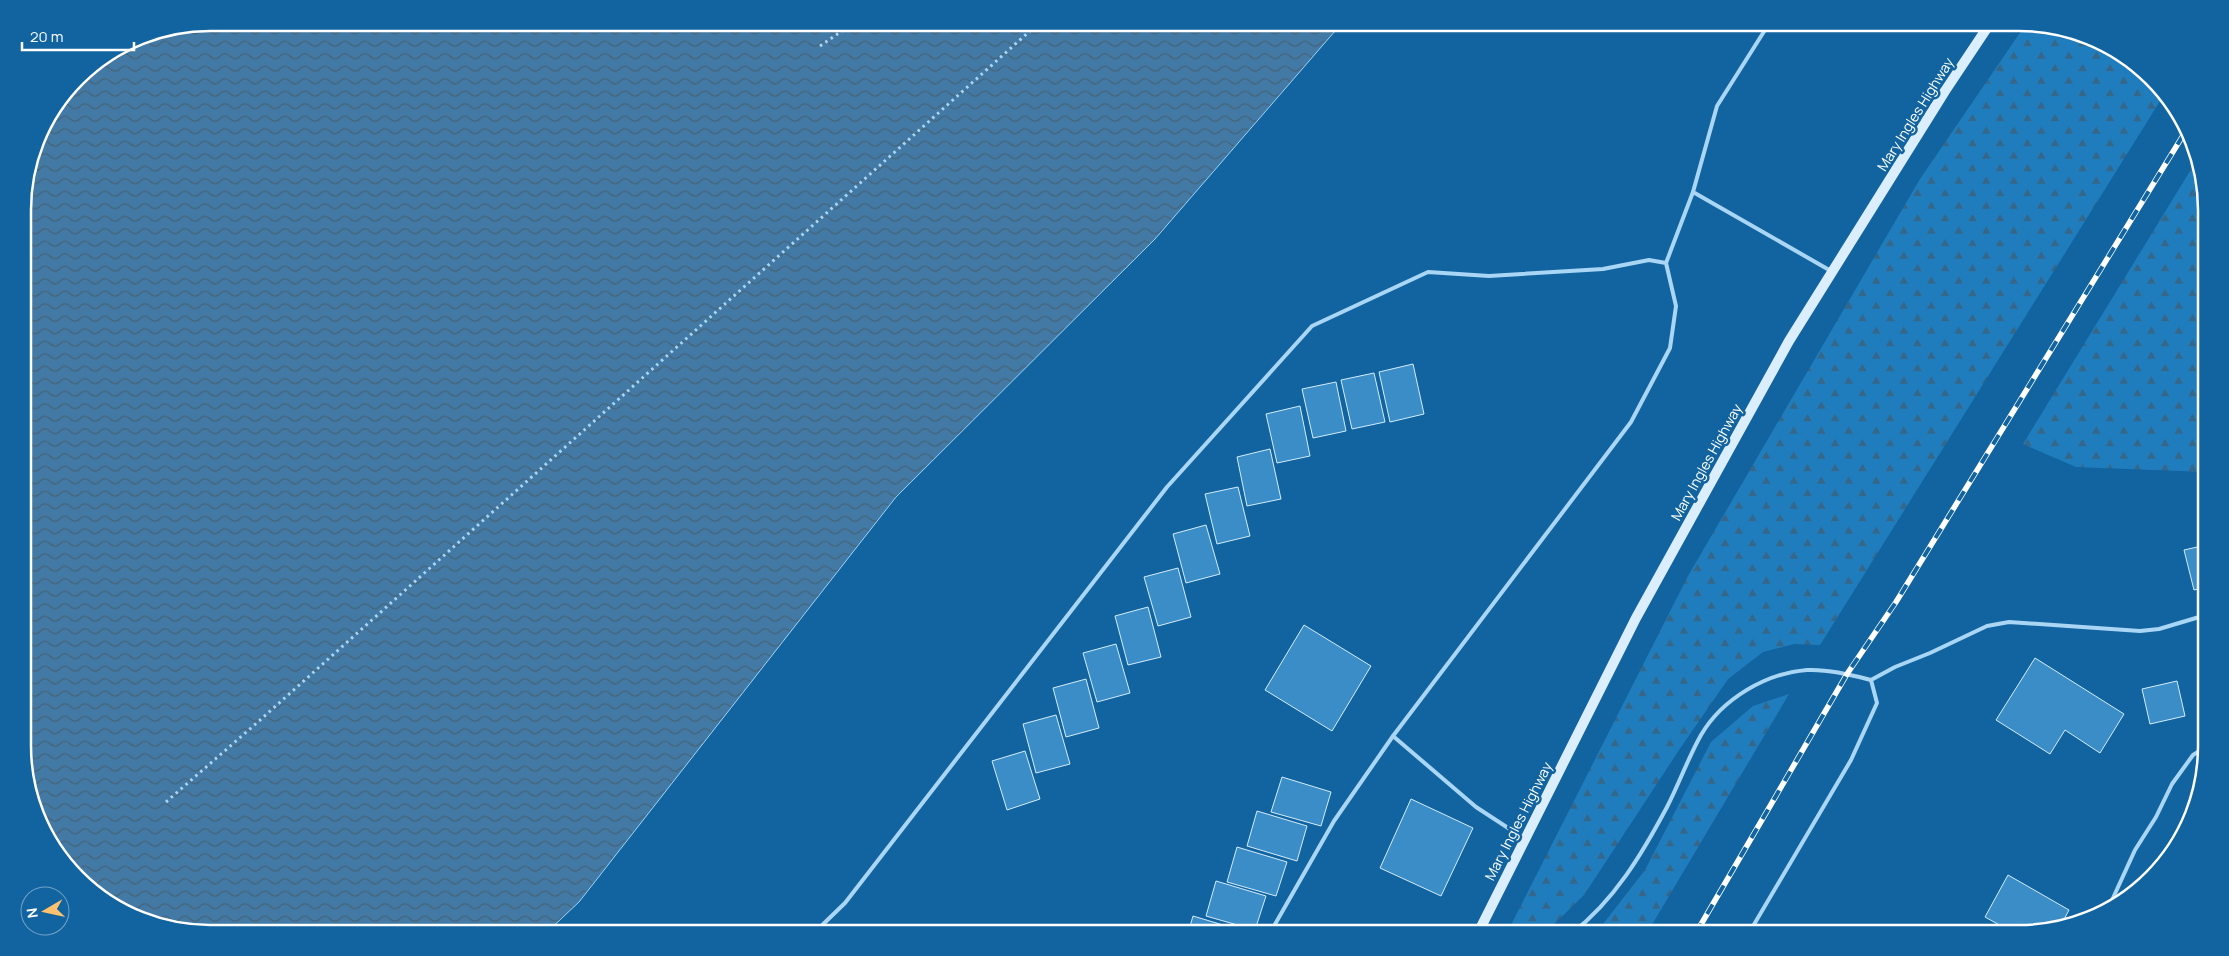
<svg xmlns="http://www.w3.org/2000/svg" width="2229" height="956" font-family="Manrope,sans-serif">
	<defs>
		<pattern id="forest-firs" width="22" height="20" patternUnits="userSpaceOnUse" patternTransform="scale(1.25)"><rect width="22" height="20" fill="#207dbd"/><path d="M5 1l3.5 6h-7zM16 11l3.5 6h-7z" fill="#34678a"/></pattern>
		<pattern id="water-waves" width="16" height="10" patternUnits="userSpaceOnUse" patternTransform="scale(1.25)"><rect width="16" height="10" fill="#427aa5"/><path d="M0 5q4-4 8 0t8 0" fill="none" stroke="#476378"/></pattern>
	</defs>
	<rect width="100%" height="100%" fill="#1264a0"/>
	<g fill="url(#forest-firs)">
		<path d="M2026 24 2091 37 2133 61 2165 93 1820 645 1794 644 1763 652 1728 679 1679 750 1584 895 1545 933H1507L1688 576 1920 179Z"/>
		<path d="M2198 158 2205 186 2206 472 2076 467 2023 444Z"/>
		<path d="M1789 694 1647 933H1596L1645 870 1711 742 1753 706Z"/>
	</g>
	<path fill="url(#water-waves)" stroke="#9cd3f8" d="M210 22H1342V23L1155 239 896 497 579 902 546 933H210L138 919 96 895 61 860 37 818 24 771 23 197 42 127 86 69 138 37Z"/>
	<g fill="#3b8dc7" stroke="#d3ecfe">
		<path d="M1413 364 1424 414 1390 422 1379 372Z"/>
		<path d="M1374 373 1385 422 1352 429 1341 380Z"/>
		<path d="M1336 382 1346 431 1313 438 1302 389Z"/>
		<path d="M1300 406 1310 456 1277 463 1266 414Z"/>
		<path d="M1270 449 1281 499 1247 506 1237 457Z"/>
		<path d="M1238 487 1250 536 1217 544 1205 494Z"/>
		<path d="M1206 525 1220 574 1186 583 1173 534Z"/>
		<path d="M2206 545V587L2194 590 2184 550Z"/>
		<path d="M1178 568 1191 617 1158 626 1144 577Z"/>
		<path d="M1148 607 1161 657 1128 665 1115 616Z"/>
		<path d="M1304 625 1371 666 1332 731 1265 690Z"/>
		<path d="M1116 644 1130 693 1097 702 1083 653Z"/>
		<path d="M2035 658 2124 714 2100 753 2065 730 2050 754 1996 720Z"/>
		<path d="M1086 679 1099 728 1066 737 1053 688Z"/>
		<path d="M2177 681 2185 716 2150 724 2142 689Z"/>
		<path d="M1056 715 1070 764 1036 773 1023 724Z"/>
		<path d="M1025 751 1040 799 1007 810 992 761Z"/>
		<path d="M1282 777 1331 792 1321 826 1271 812Z"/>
		<path d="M1411 799 1473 828 1441 896 1380 868Z"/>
		<path d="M1257 811 1307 826 1297 861 1247 846Z"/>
		<path d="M1237 847 1287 862 1276 896 1227 882Z"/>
		<path d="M2008 875 2069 910 2060 927 2031 933H2014L1985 917Z"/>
		<path d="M1216 881 1266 896 1255 930 1206 916Z"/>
		<path d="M1193 916 1243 931 1242 933H1188Z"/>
	</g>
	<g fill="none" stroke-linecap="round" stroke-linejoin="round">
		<g stroke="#aad6f5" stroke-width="3" stroke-dasharray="2.5 4" stroke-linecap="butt">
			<path d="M820 46 855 22"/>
			<path d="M166 802 259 721 1040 22"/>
		</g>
		<g stroke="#aad6f5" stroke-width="4">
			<path d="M1770 22 1717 106 1693 192 1831 271"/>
			<path d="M1666 263 1693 192"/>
			<path d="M1393 736 1476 807 1525 839"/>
			<path d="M2108 909 2135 850 2156 817 2172 784 2193 755 2206 747"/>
			<path d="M814 933 845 903 1167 487 1312 326 1428 272 1489 276 1603 269 1649 260 1666 263 1676 306 1670 348 1631 422 1393 736 1334 821 1270 933"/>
			<path d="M1572 933C1614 901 1642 854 1667 807 1679 784 1688 758 1701 735 1722 699 1766 673 1807 670 1828 669 1851 675 1871 680"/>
			<path d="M1749 933 1851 760 1877 703 1871 680 1895 667 1930 653 1987 626 2009 622 2140 631 2159 629 2206 615"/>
		</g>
		<path stroke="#daeefd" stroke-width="10" d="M1478 933 1636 618 1789 341 1945 91 1991 22"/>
		<defs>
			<path id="rail" d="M1696 933 1847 674 1896 602 2187 129"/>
		</defs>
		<use href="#rail" stroke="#fff" stroke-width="5.5"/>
		<use href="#rail" stroke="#1264a0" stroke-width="4" stroke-dasharray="11" stroke-linecap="butt"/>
	</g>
	<g text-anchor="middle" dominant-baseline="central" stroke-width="5" stroke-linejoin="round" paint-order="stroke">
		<g font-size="14" fill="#fff" stroke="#1264a0">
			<text transform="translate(1915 114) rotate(-58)">Mary Ingles Highway</text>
			<text transform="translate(1706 462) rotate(-61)">Mary Ingles Highway</text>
			<text transform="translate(1518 821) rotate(-63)">Mary Ingles Highway</text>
		</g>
	</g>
	<path d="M0 0H2229V956H0ZM210 31H2019A179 179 0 0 1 2198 210V746A179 179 0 0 1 2019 925H210A179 179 0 0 1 31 746V210A179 179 0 0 1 210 31Z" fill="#1264a0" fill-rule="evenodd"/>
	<path fill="none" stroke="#fff" stroke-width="2.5" d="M210 31H2019A179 179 0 0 1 2198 210V746A179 179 0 0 1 2019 925H210A179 179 0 0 1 31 746V210A179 179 0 0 1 210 31Z"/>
	<g transform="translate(45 911) rotate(261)"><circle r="24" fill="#1264a0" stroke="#71a2c6"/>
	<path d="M0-4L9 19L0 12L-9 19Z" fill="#ffc16e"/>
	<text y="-8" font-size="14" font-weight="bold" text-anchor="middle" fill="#ffffff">N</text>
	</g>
	<path d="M22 42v8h112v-8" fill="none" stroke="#ffffff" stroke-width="2.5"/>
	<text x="30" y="42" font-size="15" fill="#ffffff" stroke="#1264a0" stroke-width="4" paint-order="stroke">20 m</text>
</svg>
